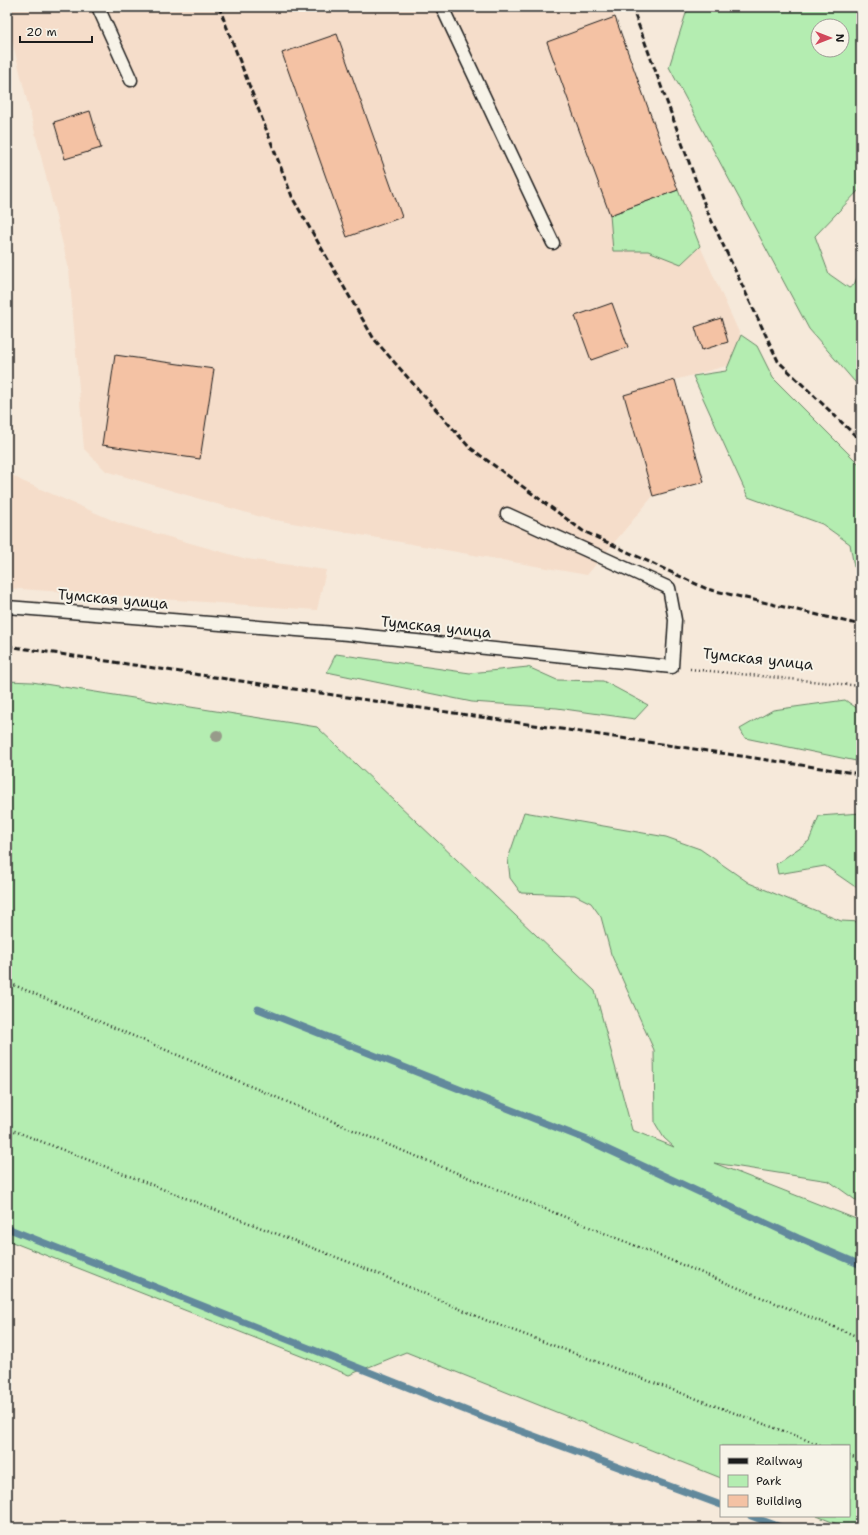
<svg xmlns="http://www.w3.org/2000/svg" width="868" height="1535" font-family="'Shantell Sans',sans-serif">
	<rect width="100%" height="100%" fill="#f6e9da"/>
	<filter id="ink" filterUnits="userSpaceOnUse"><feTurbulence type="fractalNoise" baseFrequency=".025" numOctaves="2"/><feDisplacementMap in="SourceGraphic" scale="8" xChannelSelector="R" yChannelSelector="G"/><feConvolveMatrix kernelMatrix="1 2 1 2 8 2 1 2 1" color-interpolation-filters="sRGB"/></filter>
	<g filter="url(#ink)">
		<g fill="#f5ddca">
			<path d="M7 7H611L700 246 751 359 675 380 704 482 653 496 587 575 264 518 106 471 84 449 69 269 7 20Z"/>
			<path d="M7 472 22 481 119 523 247 559 326 570 317 610 7 588Z"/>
		</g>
		<g fill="#b4edb1" stroke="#688466" fill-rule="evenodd">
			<path d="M688 7H861V188L815 236 829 274 849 288 854 285 861 268V389L809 329 669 67ZM818 26H842V50H818Z"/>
			<path d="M678 190 700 246 681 264 648 251H613L610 215Z"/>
			<path d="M741 335 757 346 773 378 861 466V567H854L850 544 822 524 748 497 693 376 726 371Z"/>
			<path d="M336 654 470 673 528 667 557 680 603 681 648 705 635 719 557 708 472 702 327 672Z"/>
			<path d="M7 681 32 682 317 727 595 991 632 1130 674 1147 664 1138 655 1123 654 1050 611 954 601 917 591 903 575 895 521 893 510 878 508 859 524 812 666 837 700 849 749 883 841 921 861 922V1204L829 1181 714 1163 861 1221V1528H847L817 1516H849V1446H721V1478L406 1352 349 1375 7 1240Z"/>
			<path d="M845 700 861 711V762L745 738 740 729 773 710Z"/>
			<path d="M861 813V885L854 886 825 866 778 874 776 864 809 841 819 816Z"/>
		</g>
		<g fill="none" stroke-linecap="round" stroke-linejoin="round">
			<g stroke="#62899c" stroke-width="7">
				<path d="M258 1009 585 1139 798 1238 861 1265"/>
				<path d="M7 1228 480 1416 721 1505"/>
				<path d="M751 1516 783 1528"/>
			</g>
		</g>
		<g fill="#f4c2a4" stroke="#1c1c1c">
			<path d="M615 17 678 190 610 215 547 42Z"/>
			<path d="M337 34 402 217 347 237 282 53Z"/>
			<path d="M90 111 101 148 65 159 54 122Z"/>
			<path d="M612 303 628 347 591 360 575 316Z"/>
			<path d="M721 318 728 342 702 350 695 327Z"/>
			<path d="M115 355 214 369 200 459 102 445Z"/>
			<path d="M675 380 704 482 653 496 624 395Z"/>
		</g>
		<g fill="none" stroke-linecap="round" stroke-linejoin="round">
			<defs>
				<g id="service">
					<path d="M98 7 131 80"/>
					<path d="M442 7 553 243"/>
					<path d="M7 607 348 634 672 667 675 620 669 588 507 514"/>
				</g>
			</defs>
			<use href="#service" stroke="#1c1c1c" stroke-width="15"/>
			<g stroke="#1c1c1c" stroke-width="2.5" stroke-dasharray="1 3" stroke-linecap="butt">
				<path d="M690 669 861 686"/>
				<path d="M7 982 374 1139 861 1338"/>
				<path d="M7 1128 374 1272 488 1321 823 1446"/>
				<path d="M849 1456 861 1460"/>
			</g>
			<use href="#service" stroke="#f7f3e8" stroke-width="12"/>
			<g stroke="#1c1c1c" stroke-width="3" stroke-dasharray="6 3" stroke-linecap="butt">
				<path d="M219 7 293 199 374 339 469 447 583 531 707 589 861 625"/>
				<path d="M632 7 707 211 778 361 861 441"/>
				<path d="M7 646 861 774"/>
			</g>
		</g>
		<circle fill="#979b8a" cx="217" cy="736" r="6"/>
	</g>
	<g text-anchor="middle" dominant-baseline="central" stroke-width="4" stroke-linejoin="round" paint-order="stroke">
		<g font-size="15" fill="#1c1c1c" stroke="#f7f3e8">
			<text transform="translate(113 599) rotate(5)">Тумская улица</text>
			<text transform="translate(436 627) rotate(6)">Тумская улица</text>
			<text transform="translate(758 659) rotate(6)">Тумская улица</text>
		</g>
	</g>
	<rect width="868" height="1535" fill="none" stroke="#f7f3e8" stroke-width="24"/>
	<rect x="12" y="12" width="844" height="1511" fill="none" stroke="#1c1c1c" stroke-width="1.5" filter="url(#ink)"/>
	<rect x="720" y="1445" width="130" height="72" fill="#f7f3e8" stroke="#9f9d96"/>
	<rect x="728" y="1458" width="20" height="6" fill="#1c1c1c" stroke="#9f9d96"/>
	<text x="756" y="1465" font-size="12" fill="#1c1c1c">Railway</text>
	<rect x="728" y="1475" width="20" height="12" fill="#b4edb1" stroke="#9f9d96"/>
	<text x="756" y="1485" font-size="12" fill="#1c1c1c">Park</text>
	<rect x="728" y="1495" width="20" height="12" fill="#f4c2a4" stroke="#9f9d96"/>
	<text x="756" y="1505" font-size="12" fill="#1c1c1c">Building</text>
	<g transform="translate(830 38) rotate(90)"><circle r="19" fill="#f7f3e8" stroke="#9f9d96"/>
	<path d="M0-3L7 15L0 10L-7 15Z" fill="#d1495b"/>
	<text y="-6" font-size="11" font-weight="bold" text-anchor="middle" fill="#1c1c1c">N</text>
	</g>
	<path d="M20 36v6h72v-6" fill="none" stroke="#1c1c1c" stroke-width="2"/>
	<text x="26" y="36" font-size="12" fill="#1c1c1c" stroke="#f7f3e8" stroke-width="3" paint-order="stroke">20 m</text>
</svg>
